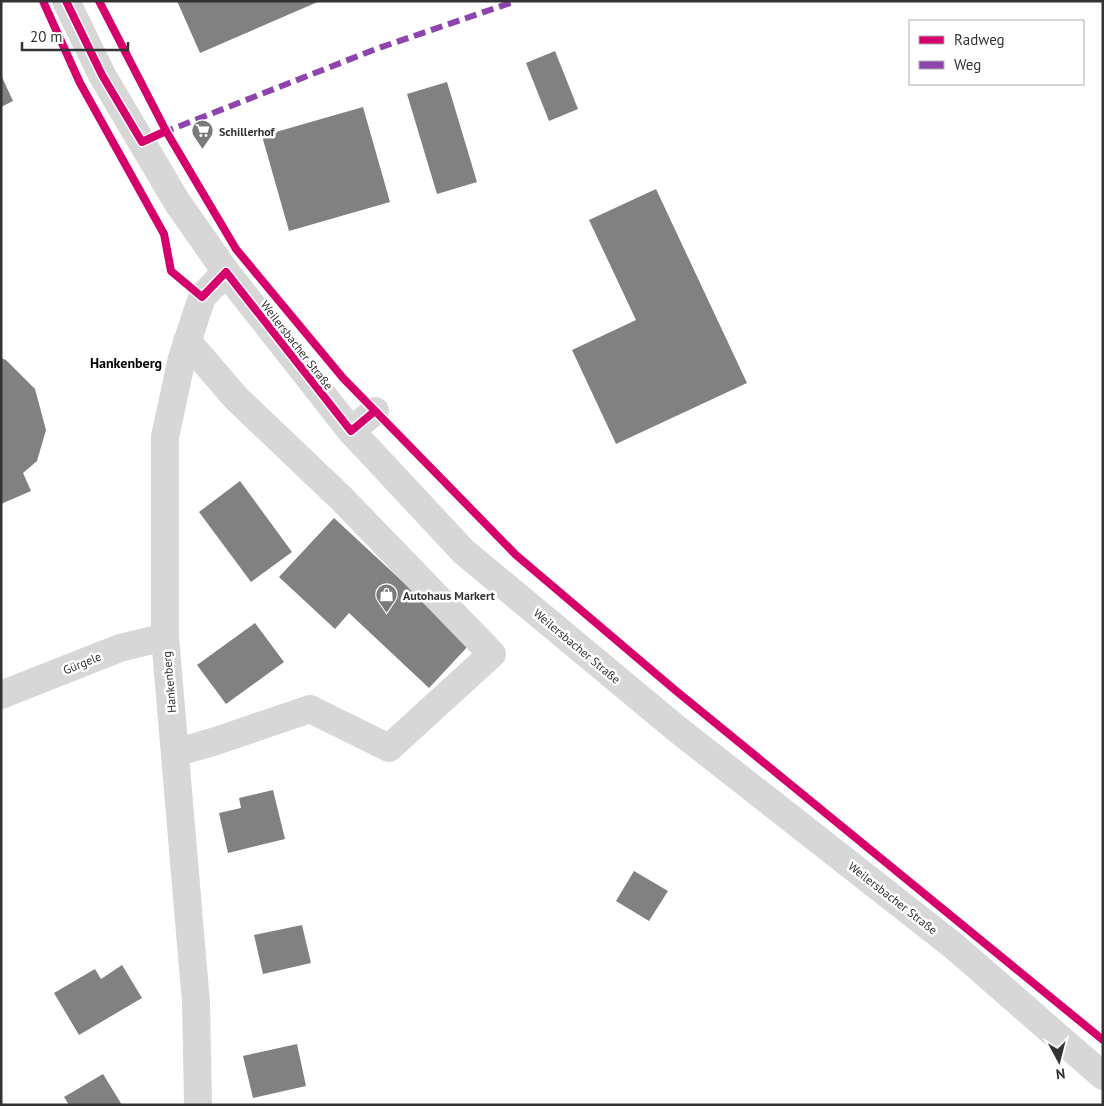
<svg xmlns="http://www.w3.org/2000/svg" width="1104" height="1106" font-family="'PT Sans',sans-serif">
	<rect width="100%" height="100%" fill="#fff"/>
	<g fill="#818181">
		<path d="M177 1H320L200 53Z"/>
		<path d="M555 51 578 109 549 121 526 63Z"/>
		<path d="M1 75 13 101 1 107Z"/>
		<path d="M447 82 477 182 437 194 407 94Z"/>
		<path d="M363 107 390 202 289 231 262 136Z"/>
		<path d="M656 189 747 383 616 444 572 350 636 320 589 220Z"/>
		<path d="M1 358 6 360 35 389 46 430 37 461 23 473 31 491 1 504Z"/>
		<path d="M240 481 292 552 251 582 199 512Z"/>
		<path d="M334 518 470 644 429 688 349 613 335 629 279 577Z"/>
		<path d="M255 623 284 662 226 704 197 665Z"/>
		<path d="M273 790 285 839 228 853 219 813 241 808 239 798Z"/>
		<path d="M634 871 668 891 649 921 616 901Z"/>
		<path d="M302 925 311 963 263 974 254 935Z"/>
		<path d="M122 965 142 998 79 1035 54 993 95 969 101 979Z"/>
		<path d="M297 1044 306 1086 253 1098 243 1056Z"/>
		<path d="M103 1074 122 1105H69L64 1097Z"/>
	</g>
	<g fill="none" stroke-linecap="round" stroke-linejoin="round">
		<g stroke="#d7d7d7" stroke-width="28">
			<path d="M66 1 102 75 177 202 226 272 351 431 464 552 677 729 955 947 1103 1076"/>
			<path d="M351 431 375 411"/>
			<path d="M1 695 120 648 165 637"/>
			<path d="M175 753 216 741 310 709 389 748 492 654 342 499 236 398 187 341"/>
			<path d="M198 1105 196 1003 165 637V437L182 358 202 297 226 272"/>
		</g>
		<path stroke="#8e44ad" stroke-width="6" stroke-dasharray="12 6" stroke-linecap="butt" d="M162 133 376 49 516 1"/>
		<defs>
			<g id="cycleway">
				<path d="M43 1 80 83 164 234 171 271 202 297 226 272 351 431 375 411"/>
				<path d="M66 1 102 75 142 142 166 131"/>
				<path d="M99 1 166 131 236 249 343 378 516 555 675 690 1103 1040"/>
			</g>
		</defs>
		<use href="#cycleway" stroke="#fff" stroke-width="11"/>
		<use href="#cycleway" stroke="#d6006c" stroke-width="8"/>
	</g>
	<defs>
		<symbol id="supermarket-pin" viewBox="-11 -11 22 30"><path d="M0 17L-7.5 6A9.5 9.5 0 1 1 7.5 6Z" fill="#7a7a7a" stroke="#fff"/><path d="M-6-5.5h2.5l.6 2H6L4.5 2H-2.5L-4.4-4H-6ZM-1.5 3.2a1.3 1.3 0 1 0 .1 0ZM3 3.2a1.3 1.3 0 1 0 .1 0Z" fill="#fff"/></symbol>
		<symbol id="shop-pin" viewBox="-11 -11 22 30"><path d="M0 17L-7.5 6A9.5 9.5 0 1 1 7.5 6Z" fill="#7a7a7a" stroke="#fff"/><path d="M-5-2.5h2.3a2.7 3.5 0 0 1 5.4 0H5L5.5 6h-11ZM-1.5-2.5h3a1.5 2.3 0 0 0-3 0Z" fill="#fff"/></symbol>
	</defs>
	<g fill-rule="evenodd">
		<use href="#supermarket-pin" x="190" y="118" width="25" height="34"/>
		<use href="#shop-pin" x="374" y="582" width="25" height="34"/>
	</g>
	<g text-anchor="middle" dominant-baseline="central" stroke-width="5" stroke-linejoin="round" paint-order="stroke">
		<g font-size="12" font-weight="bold" fill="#333" stroke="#fff" text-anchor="start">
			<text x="219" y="131">Schillerhof</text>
			<text x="403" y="595">Autohaus Markert</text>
		</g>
		<g font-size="12" fill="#333" stroke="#fff">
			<text transform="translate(297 345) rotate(52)">Weilersbacher Straße</text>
			<text transform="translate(577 646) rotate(40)">Weilersbacher Straße</text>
			<text transform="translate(82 663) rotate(-22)">Gürgele</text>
			<text transform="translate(169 682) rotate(-95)">Hankenberg</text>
			<text transform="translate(893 898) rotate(38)">Weilersbacher Straße</text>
		</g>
		<g font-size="14" font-weight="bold" fill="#000" stroke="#fff">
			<text x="126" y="363">Hankenberg</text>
		</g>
	</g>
	<rect width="1104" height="1106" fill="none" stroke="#333333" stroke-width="5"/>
	<rect x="909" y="20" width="175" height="65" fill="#ffffff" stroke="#adadad"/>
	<rect x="919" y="36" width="25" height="8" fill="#d6006c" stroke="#adadad"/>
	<text x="954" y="45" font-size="15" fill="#333333">Radweg</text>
	<rect x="919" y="61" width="25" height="8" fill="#8e44ad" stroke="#adadad"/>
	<text x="954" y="70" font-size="15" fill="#333333">Weg</text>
	<g transform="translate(1059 1061) rotate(173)" stroke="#ffffff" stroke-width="4" paint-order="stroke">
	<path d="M0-4L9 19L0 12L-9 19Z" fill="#333333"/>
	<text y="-8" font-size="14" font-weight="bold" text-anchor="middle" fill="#333333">N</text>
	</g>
	<path d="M22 42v8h106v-8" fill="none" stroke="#333333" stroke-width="2.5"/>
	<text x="30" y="42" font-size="15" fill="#333333" stroke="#ffffff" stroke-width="4" paint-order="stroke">20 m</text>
</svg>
